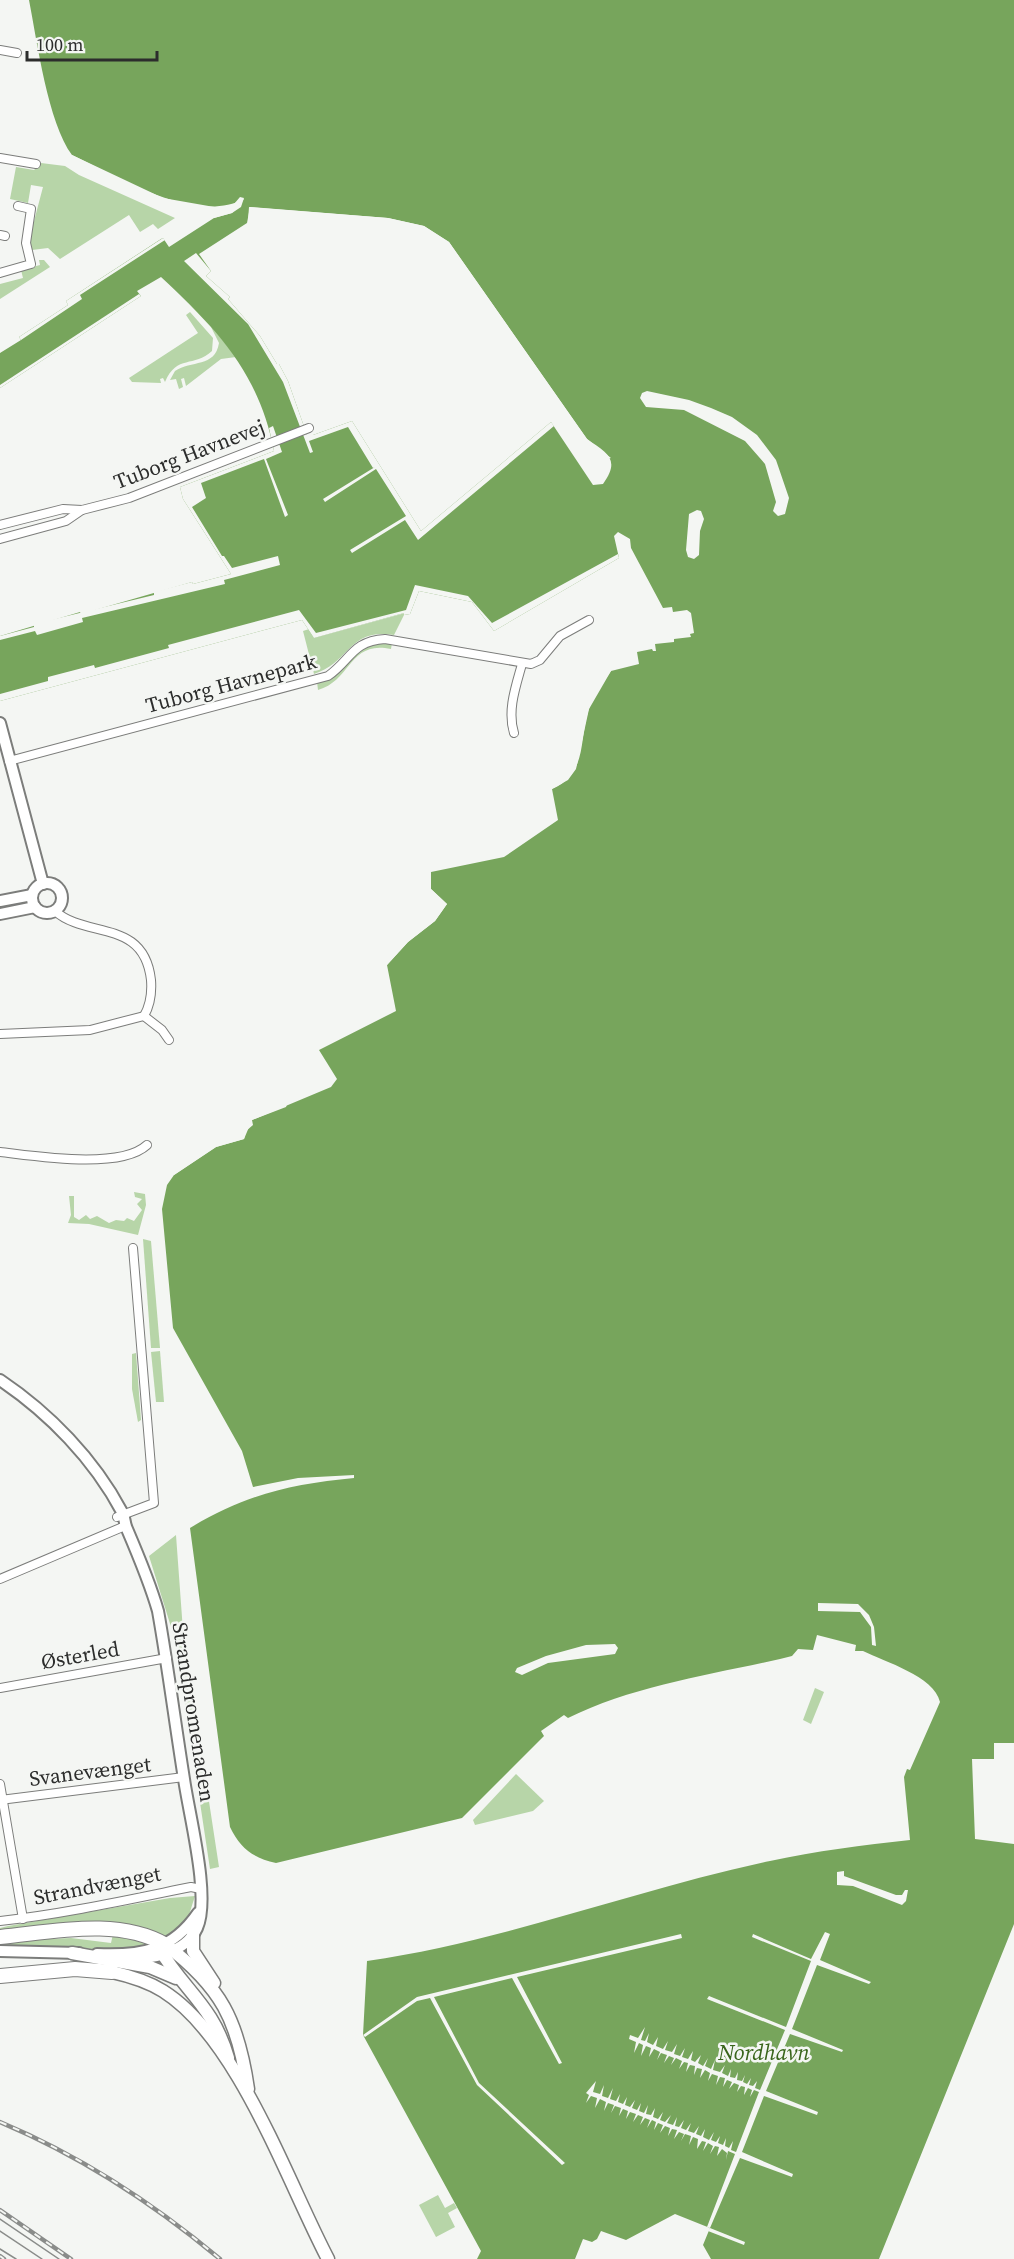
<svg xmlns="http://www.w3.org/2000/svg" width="1014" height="2259" font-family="'Source Serif 4',serif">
	<rect width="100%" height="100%" fill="#f4f6f3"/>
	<g fill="#b7d5a8">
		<path d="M41 163 65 166 79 175 175 218 158 229 153 224 140 232 129 215 60 259 48 248 32 250 29 240 43 187 31 185 28 203 10 199 16 167 34 170Z"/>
		<path d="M39 260H44L50 267 0 299V284L23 278 21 270 40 265Z"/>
		<path d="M173 287 208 322 236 357 221 359 186 386 184 378 181 379 183 387 179 389 176 379 170 380 175 371C191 360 215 368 219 343L211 327Z"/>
		<path d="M190 312 213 338 212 351C194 368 177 354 165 382L163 378 160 379 161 383 132 382 129 378 198 333 186 315Z"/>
		<path d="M405 613 394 635C348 628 350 663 314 674L303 631 309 629 314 638Z"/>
		<path d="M373 642 392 643 391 649C349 640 352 680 318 690L317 682 357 650Z"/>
		<path d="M134 1192 145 1194 146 1205 138 1235 89 1224 68 1223 71 1215 69 1196H74V1217L79 1220 86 1215 90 1219 97 1216 109 1223 116 1220 124 1221 127 1218 134 1221 142 1210 137 1204 142 1199 135 1197Z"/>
		<path d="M143 1239 151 1241 160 1348H151Z"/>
		<path d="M160 1351 164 1402H156L151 1352Z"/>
		<path d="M136 1353 141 1420 138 1422 132 1389V1354Z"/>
		<path d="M176 1535 183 1631 219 1867 210 1869 176 1643 149 1556Z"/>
		<path d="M815 1688 824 1692 811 1724 803 1720Z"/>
		<path d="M516 1774 544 1801 533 1811 475 1825 473 1820Z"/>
		<path d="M195 1896 188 1918 170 1938 0 1931V1928L8 1926 170 1898Z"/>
		<path d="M113 1934 152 1945 126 1950 0 1946V1941L71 1938 111 1943Z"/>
		<path d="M438 2195 445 2208 454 2203 457 2208 448 2213 455 2227 436 2237 419 2205Z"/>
	</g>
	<path fill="#77a55c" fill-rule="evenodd" d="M29 0H1014V1743H994V1759H972L975 1839 1014 1844V1924L879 2259H711L703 2245 710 2228 675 2214 626 2240 601 2231 597 2239 592 2242 583 2239 575 2259H477L481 2251 363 2035 367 1961C505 1941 634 1890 770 1861 816 1851 863 1845 910 1840L904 1777 907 1769 910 1770 940 1702C934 1676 885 1662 863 1651H855L856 1645 817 1635 813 1650 798 1649 792 1656 780 1659C709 1675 633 1686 568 1718L564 1715 541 1731 544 1736 462 1818 276 1863C253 1858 240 1848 230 1827L190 1528C244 1495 291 1484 354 1478V1475L298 1478 253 1487 242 1451 173 1328 162 1209 167 1185 174 1175 216 1147 244 1139 252 1120 331 1087 337 1079 319 1050 396 1011 387 965 408 942 435 921 447 904 431 889V872L504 857 558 820 552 789C587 774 579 742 588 712 592 697 602 684 611 671L639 664 637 652 652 649 653 651H656L655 644 674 642V639L691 637 690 634 694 633 691 613 687 610 673 612 672 607 663 608 631 548 630 539 618 532 614 536 619 558 494 631 472 602 419 591 410 614 404 615V613L314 638 302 620 0 701V636L80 612 81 614 192 582 193 584 231 574 183 499 180 487 274 451C259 373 217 329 161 277L137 291 141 296 0 388V353L21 340 19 337 68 305 66 301 161 239 163 238 169 247 214 218 232 213 244 199C194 225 118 177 72 155 48 123 37 41 29 0ZM250 207 388 218 424 226 449 242 587 439C607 453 621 459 603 484L593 485 551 422 421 531 352 421 313 435H307L288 381 279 364H277L260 336 228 299 230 297 206 276 211 271 199 254 247 223Z"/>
	<g fill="#f4f6f3">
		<path d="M72 155 163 198 220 208 234 204 240 197 244 198 241 207 232 213 214 218 213 215 231 210 238 205 240 202 235 207 220 211 162 201 72 158Z"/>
		<path d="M249 207 388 218 424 226 449 242 587 439 611 458 607 459 584 441 447 244 423 229 387 221 251 210V221H248Z"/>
		<path d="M163 238 165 240 80 295 82 299 21 340 19 337 68 305 66 301Z"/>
		<path d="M196 253 211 271 206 276 230 297 228 299 260 336 277 364H279L288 381 307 435H313L352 421 421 531 551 422 554 426 418 540 405 520 352 553 350 550 406 516 376 469 325 502 323 499 375 467 373 468 348 427 309 441 313 452 310 453 283 382 248 324 184 261Z"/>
		<path d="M139 294 141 296 0 388V385Z"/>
		<path d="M647 391 689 400 711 408 732 417 757 435 776 460 789 498 785 514 778 516 773 511 776 502 765 464 745 441 684 410 646 407 640 398 642 393Z"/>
		<path d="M273 426 282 452 266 459 288 515 285 517 264 459 201 483 206 498 192 507 222 556H224L232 568 278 556 280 565 224 580 225 584 82 618 83 622 37 635 35 631 0 640V636L34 627V624L154 595V592L192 582 193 584 231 574 183 499 180 487 274 451 269 428Z"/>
		<path d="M697 510 701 511 704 519 700 531 699 555 694 559 688 557 686 550 689 514Z"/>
		<path d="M618 554 619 558 494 631 472 602 419 591 410 614 404 615V613L314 638 302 620 0 701V694L48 681V677L94 665 95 668 169 648 168 645 299 610 316 633 406 610 415 585 468 596 492 623Z"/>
		<path d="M607 671H611L589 709 576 769 568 780 552 789V786L566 778 574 767 586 708Z"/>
		<path d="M431 872V889L447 904 435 921 408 942 387 965 386 961 406 940 433 919 444 904 428 890V873Z"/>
		<path d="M288 1102 286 1107 252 1120 253 1125 246 1131 244 1139 216 1147 174 1175 173 1172 193 1157 215 1145 241 1137 251 1118Z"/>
		<path d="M818 1603 858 1604 869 1615 874 1627 876 1646 872 1645 871 1627 860 1612 818 1611Z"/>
		<path d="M615 1644 618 1648 615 1654 548 1663 522 1675 515 1672 517 1668 546 1656 586 1645Z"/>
		<path d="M844 1871V1876L896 1895H902L905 1890H908L906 1901 902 1905 853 1886 837 1885V1872Z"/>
		<path d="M825 1932 830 1934 820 1960 871 1982 869 1984 817 1965 792 2029 843 2050 842 2052 790 2034 766 2091 818 2112 817 2115 764 2096 742 2152 793 2174 792 2177 740 2158 710 2228 745 2242 744 2245 708 2231 710 2228 707 2227 735 2154 728 2151 726 2160 727 2153 722 2149 717 2156 719 2147 715 2146 710 2154 713 2146 708 2143 703 2151 706 2142 702 2141 697 2149 698 2139 693 2137 689 2145 691 2136 685 2134 681 2141 684 2134 679 2132 674 2139 677 2130 672 2129 668 2136 670 2128 665 2126 660 2133 663 2125 658 2123 654 2130 656 2122 652 2120 647 2128 650 2120 645 2118 640 2125 643 2117 638 2115 633 2122 636 2114 630 2112 626 2119 628 2111 623 2109 619 2116 621 2108 615 2106 611 2113 614 2105 608 2103 604 2111 606 2102 600 2099 595 2108 597 2098 591 2096 586 2103 589 2095 586 2093 596 2081 593 2092 600 2094 604 2085 602 2096 608 2098 613 2088 610 2099 616 2101 620 2094 618 2102 623 2104 627 2097 625 2105 630 2107 635 2100 632 2108 637 2110 641 2103 639 2111 644 2113 648 2105 646 2114 651 2115 655 2108 653 2117 658 2119 663 2112 660 2120 665 2122 671 2115 667 2123 673 2125 677 2117 675 2126 679 2127 684 2120 681 2128 686 2130 691 2123 688 2131 694 2133 699 2126 696 2134 701 2136 705 2129 703 2137 709 2140 714 2132 711 2140 716 2142 720 2136 718 2143 723 2145 726 2138 725 2146 729 2148 733 2141 731 2150 736 2152 759 2092 754 2090 750 2097 752 2090 748 2088 744 2095 745 2087 741 2086 737 2092 739 2085 734 2083 729 2089 732 2082 727 2080 723 2087 725 2078 720 2077 716 2085 718 2076 712 2074 708 2081 710 2073 705 2070 700 2078 702 2069 697 2068 694 2075 695 2066 690 2065 686 2072 688 2063 684 2062 679 2069 682 2061 676 2058 671 2065 674 2058 669 2056 664 2063 667 2055 661 2053 657 2060 660 2052 654 2049 649 2057 651 2048 646 2046 641 2056 643 2045 639 2043 634 2053 636 2042 629 2039 630 2035 638 2038 645 2027 641 2040 645 2041 649 2033 647 2042 653 2045 658 2037 656 2046 663 2049 668 2041 665 2050 672 2052 677 2044 674 2054 680 2056 685 2048 682 2057 688 2059 693 2051 691 2060 695 2062 701 2055 698 2063 703 2066 708 2058 705 2066 711 2069 715 2060 713 2070 720 2072 725 2065 722 2073 728 2076 731 2069 730 2077 735 2078 738 2072 737 2080 742 2081 745 2075 743 2082 747 2084 751 2078 749 2085 753 2086 757 2081 755 2088 760 2090 785 2030 707 1999 709 1996 786 2027 811 1961 752 1937 753 1934 811 1959Z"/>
		<path d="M681 1934 682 1938 517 1977 562 2063 559 2064 512 1978 434 1997 479 2083 565 2163 562 2165 477 2085 430 1998 417 2001 365 2037 363 2035 417 1997Z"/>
	</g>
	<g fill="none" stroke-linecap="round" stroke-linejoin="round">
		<defs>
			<g id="street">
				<path d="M0 50 17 53"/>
				<path d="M0 158 36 164"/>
				<path d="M0 235 5 236"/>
				<path d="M0 273 31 264 26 243 31 209 18 206"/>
				<path d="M0 525 63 509 82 510 129 498 309 428"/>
				<path d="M0 539 66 521 82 510"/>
				<path d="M514 733C507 710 516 686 522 664"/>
				<path d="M9 761 328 676C351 660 352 641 385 639L531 664 540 660 560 636 589 620"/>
				<path d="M55 911C86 939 144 918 151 980 152 993 151 1004 144 1016"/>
				<path d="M144 1016 162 1030 169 1040"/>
				<path d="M0 1034 90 1030 144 1016"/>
				<path d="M0 1152C35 1156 120 1170 147 1145"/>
				<path d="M117 1517 154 1503 133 1248"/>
				<path d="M0 1579 125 1526"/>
				<path d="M0 1688 167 1658"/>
				<path d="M0 1784 23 1919"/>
				<path d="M0 1800 184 1777"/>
				<path d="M0 1921C64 1914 127 1900 191 1887L201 1889"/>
			</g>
			<g id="secondary">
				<path d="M0 723 43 884"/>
				<circle cx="47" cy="898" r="15"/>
				<path d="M0 901 32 895"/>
				<path d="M0 914 35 907"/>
				<path d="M0 1380C49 1413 94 1459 122 1512 125 1517 124 1523 127 1529 139 1557 150 1583 158 1611 168 1667 175 1723 184 1779 189 1815 211 1897 197 1928 185 1954 149 1960 125 1958"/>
				<path d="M0 1951 79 1953"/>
				<path d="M97 1954C141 1956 172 1951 198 1913"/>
			</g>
			<g id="primary">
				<path d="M193 1934V1951L214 1983"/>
				<path d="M166 1945C221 1987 238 2020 248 2089"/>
				<path d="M159 1948C184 1991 213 2005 228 2058"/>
				<path d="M72 1953 150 1967 176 1978"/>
				<path d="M112 1972C130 1976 147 1981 163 1991 238 2038 287 2181 328 2259"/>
			</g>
			<g id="highway">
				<path d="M0 1937C53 1932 118 1917 166 1945"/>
				<path d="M0 1976 75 1969 112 1972"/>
			</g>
		</defs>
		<use href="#street" stroke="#7c7d7b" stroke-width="10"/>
		<use href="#secondary" stroke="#7c7d7b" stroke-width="14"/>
		<use href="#primary" stroke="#7c7d7b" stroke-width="15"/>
		<use href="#highway" stroke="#7c7d7b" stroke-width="16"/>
		<use href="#street" stroke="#fff" stroke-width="8"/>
		<use href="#secondary" stroke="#fff" stroke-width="10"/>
		<use href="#primary" stroke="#fff" stroke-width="12"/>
		<use href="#highway" stroke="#fff" stroke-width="14"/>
		<g stroke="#8a8c8a" stroke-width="1.5">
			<path d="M0 2219 59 2259"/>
			<path d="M0 2231 42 2259"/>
			<path d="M0 2249 16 2259"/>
		</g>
		<defs>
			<g id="rail">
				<path d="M0 2122C81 2156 153 2203 220 2259"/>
				<path d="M0 2210 71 2259"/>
				<path d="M0 2256 4 2259"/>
			</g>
		</defs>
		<use href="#rail" stroke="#8a8c8a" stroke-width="4.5"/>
		<use href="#rail" stroke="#f4f6f3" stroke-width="2" stroke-dasharray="7" stroke-linecap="butt"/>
	</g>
	<g text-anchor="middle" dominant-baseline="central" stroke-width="5" stroke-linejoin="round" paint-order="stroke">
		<g font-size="21" fill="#2c2d2c" stroke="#f4f6f3">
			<text transform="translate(189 454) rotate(-21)">Tuborg Havnevej</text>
			<text transform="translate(231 683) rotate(-15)">Tuborg Havnepark</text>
			<text transform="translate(80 1655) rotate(-10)">Østerled</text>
			<text transform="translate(194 1712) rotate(81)">Strandpromenaden</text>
			<text transform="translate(90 1771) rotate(-7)">Svanevænget</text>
			<text transform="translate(97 1885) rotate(-11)">Strandvænget</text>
		</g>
		<g font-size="22" font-style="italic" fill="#39651b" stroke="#f4f6f3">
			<text x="764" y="2052">Nordhavn</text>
		</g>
	</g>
	<path d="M27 51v9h130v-9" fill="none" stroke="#2c2d2c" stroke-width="3"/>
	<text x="36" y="51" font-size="18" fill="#2c2d2c" stroke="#f4f6f3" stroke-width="4.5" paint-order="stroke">100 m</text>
</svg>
